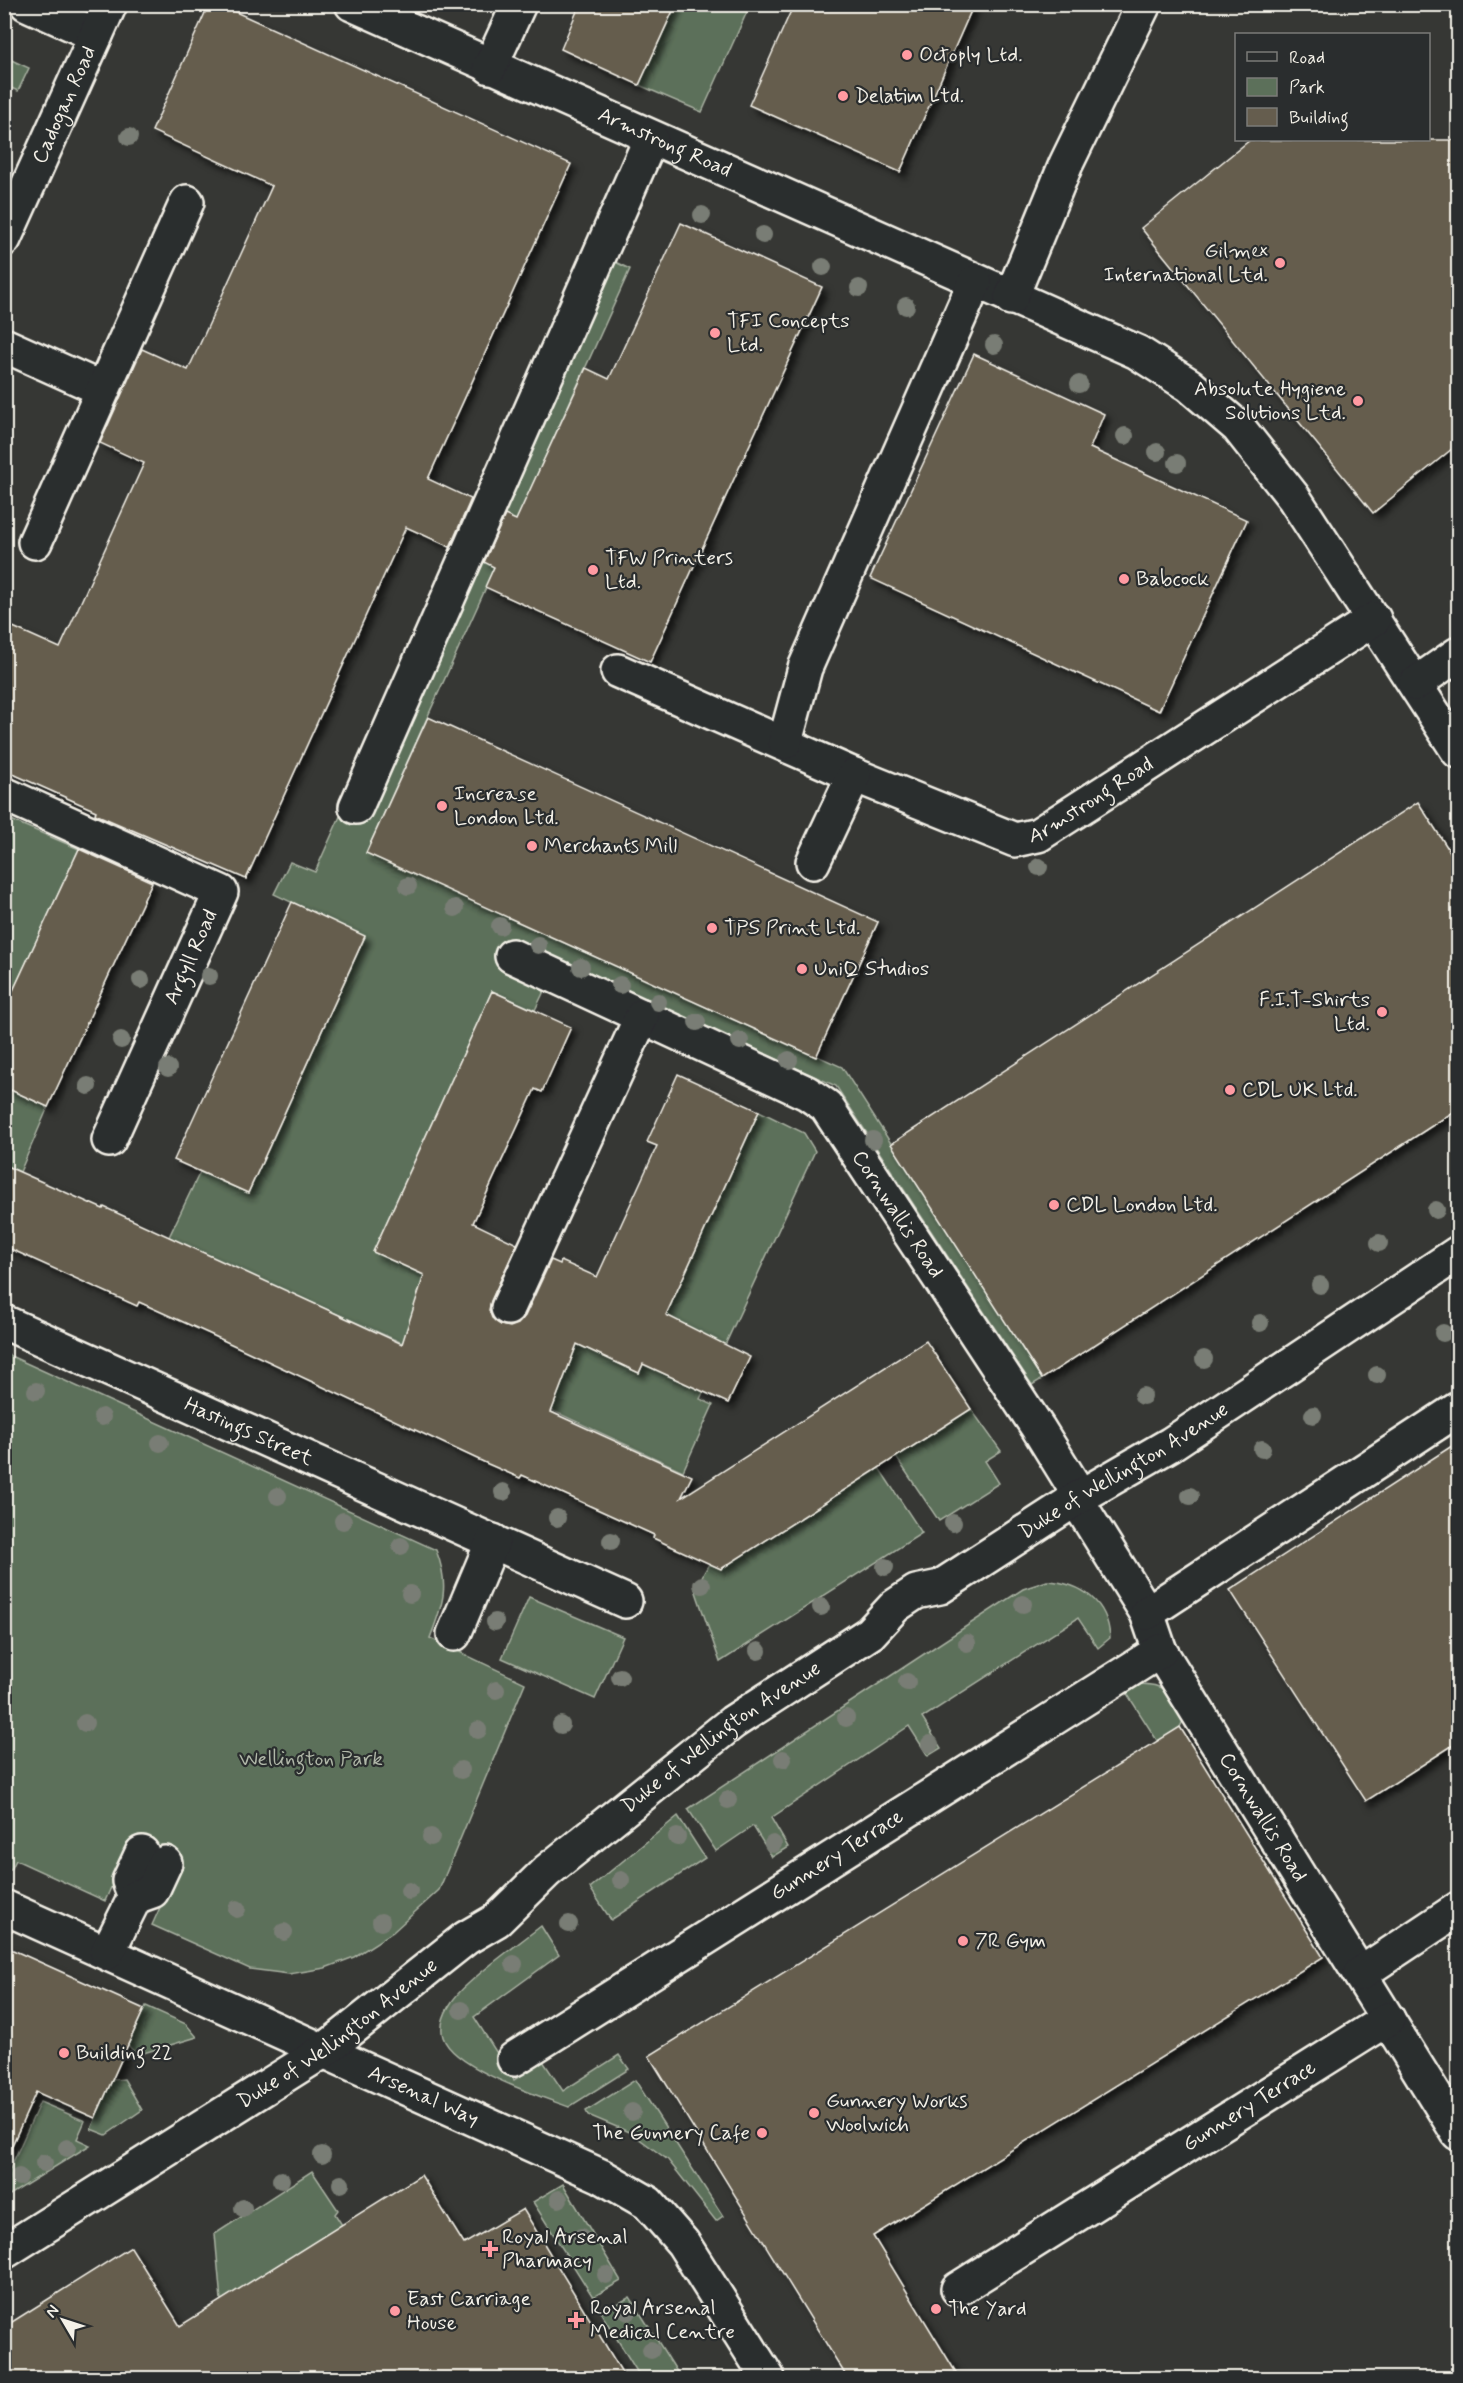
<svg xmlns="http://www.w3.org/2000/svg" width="1463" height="2383" font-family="Mynerve,sans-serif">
	<defs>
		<filter id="shadow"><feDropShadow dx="5.5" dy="5.5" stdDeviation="3" flood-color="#0009"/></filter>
	</defs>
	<rect width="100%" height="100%" fill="#363734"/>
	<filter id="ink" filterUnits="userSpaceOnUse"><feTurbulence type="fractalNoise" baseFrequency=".0167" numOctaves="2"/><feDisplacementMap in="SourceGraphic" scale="12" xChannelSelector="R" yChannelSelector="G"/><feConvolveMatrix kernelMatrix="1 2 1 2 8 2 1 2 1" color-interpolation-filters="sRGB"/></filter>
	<g filter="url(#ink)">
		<g fill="#5c705a" stroke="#a8b0a1" stroke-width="1.5">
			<path d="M676 5H750L702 112 639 85Z"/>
			<path d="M7 58 29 68 18 91 9 87 5 98V63Z"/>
			<path d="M613 261 630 269 366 853 842 1067 1042 1379 1032 1385 836 1086 516 940 502 968 546 987 535 1010 492 991 373 1252 498 1308 468 1372 168 1239 200 1172 248 1193 365 937 274 894 290 862 315 872 346 803Z"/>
			<path d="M4 817 79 849 4 1010Z"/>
			<path d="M4 1087 48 1107 20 1172 5 1165Z"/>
			<path d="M759 1111 804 1133 815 1151 700 1399 713 1405 683 1471 487 1380 516 1316 639 1373Z"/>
			<path d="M4 1353 436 1550C450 1586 443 1604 430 1638L525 1683 439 1890 393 1932 354 1957 325 1968 289 1974 250 1969 152 1925 178 1868 129 1847 105 1901 16 1860 11 1870 5 1867Z"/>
			<path d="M971 1409 1001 1451 985 1461 999 1483 939 1521 896 1457Z"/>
			<path d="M879 1468 922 1533 720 1662 695 1589 709 1564 721 1569Z"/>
			<path d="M1047 1581C1082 1583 1108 1602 1110 1638L1098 1648 1078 1618 922 1718 941 1748 928 1756 909 1726 771 1818 788 1847 772 1857 753 1826 716 1851 688 1809 1023 1589Z"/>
			<path d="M529 1597 623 1637 595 1699 502 1658Z"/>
			<path d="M1139 1684C1169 1684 1170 1695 1184 1719L1180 1727 1158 1742 1126 1692Z"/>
			<path d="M678 1816 705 1858 611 1920 590 1888Z"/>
			<path d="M541 1926 559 1955 474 2017 514 2080 543 2061 563 2091 619 2055 629 2069 569 2107C539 2096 453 2068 443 2037 437 2017 455 1995 469 1983 492 1962 517 1945 541 1926Z"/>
			<path d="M146 2006 186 2024 197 2037 137 2055 128 2045Z"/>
			<path d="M124 2079 142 2110 106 2135 91 2129 112 2080Z"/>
			<path d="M635 2080 723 2216 716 2221 668 2160 631 2133 588 2115 586 2111Z"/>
			<path d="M40 2102 85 2121 77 2139 90 2145 5 2198V2180Z"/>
			<path d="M312 2171 338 2210 335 2214 342 2225 221 2301 215 2234Z"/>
			<path d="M563 2184 621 2281 593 2297 533 2202Z"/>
			<path d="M630 2297 681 2378H641L601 2313Z"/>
		</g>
		<g fill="#655d4e" stroke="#f4f1e8" stroke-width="1.5" filter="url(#shadow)">
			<path d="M209 4H218L571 164 428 479 471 499 450 547 406 527 246 879 95 814 96 811 4 770V623L60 648 144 463 100 443 142 349 188 370 272 186 152 131Z"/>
			<path d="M580 4H676L639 85 561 49Z"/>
			<path d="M794 4H974L900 172 749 105Z"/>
			<path d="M1250 140H1458V444L1373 513 1141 228Z"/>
			<path d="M681 223 822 287 650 662 485 587 494 567 484 562 505 515 516 520 586 368 609 379Z"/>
			<path d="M974 354 1104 414 1090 448 1247 520 1159 711 870 578Z"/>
			<path d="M428 717 878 922 816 1057 366 853Z"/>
			<path d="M1418 802 1458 864V1109L1042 1379 891 1144Z"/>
			<path d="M79 849 152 882 48 1107 4 1087V1010Z"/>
			<path d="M292 902 365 936 248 1193 174 1160Z"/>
			<path d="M492 991 571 1027 542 1092 535 1089 473 1223 517 1244 491 1301 489 1310 492 1318 501 1325 510 1327 518 1324 525 1316 551 1260 560 1264 561 1261 597 1277 657 1146 647 1142 678 1074 759 1111 666 1315 750 1357 728 1403 643 1364 639 1373 577 1344 551 1412 692 1476 681 1498 926 1341 971 1409 721 1569 653 1538 654 1535 522 1475 520 1478 488 1464 212 1335 139 1302 137 1306 4 1246V1165L103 1209 104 1207 402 1344 424 1275 373 1252Z"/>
			<path d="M1458 1442V1742L1366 1801 1230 1590Z"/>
			<path d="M1180 1727 1323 1957 873 2236 960 2379H848L649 2056Z"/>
			<path d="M4 1946 144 2009 95 2118 36 2092 4 2163Z"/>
			<path d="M421 2175 464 2244 523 2209 626 2379H4V2327L131 2247 180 2326Z"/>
		</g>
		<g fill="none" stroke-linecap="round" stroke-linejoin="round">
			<defs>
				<g id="minor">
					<path d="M27 4 96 35"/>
					<path id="s1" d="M352 4 1137 352 1189 385 1238 427 1294 498 1458 751"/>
					<path d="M490 67 519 4"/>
					<path id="s2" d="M4 239 110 4"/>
					<path d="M1011 298 1066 164 1144 4"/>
					<path d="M4 345 102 389"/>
					<path d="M35 542 187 202"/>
					<path id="s3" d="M618 671 854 775 1015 840 1038 835 1374 619"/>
					<path d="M1415 684 1458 654"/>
					<path d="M785 742 805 668 975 282"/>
					<path d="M4 794 221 892 109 1140"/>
					<path d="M356 807 651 138"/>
					<path d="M813 862 854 775"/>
					<path id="s4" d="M512 956 807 1093 826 1106 1038 1428 1080 1496"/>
					<path d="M508 1308 642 1016"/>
					<path id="s5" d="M4 1322 625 1601"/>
					<path id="s6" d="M1076 1499 1147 1613 1160 1651 1458 2133"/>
					<path d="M1147 1613 1458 1409"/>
					<path d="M454 1634 493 1541"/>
					<path d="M135 1897 129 1881 142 1853"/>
					<path id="s7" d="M4 1907 601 2176 648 2203 683 2243 768 2378"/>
					<path d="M107 1953 135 1897 152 1891 165 1863"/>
					<path d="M1360 1974 1458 1909"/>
					<path id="s8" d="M514 2059 1160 1651"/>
					<path id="s9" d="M4 2252 325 2050 466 1938 497 1920 547 1871 733 1722 870 1633 895 1606 916 1592 940 1587 1076 1499 1171 1444 1458 1253"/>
					<path id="s10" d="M958 2289 1388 2019"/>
				</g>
			</defs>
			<use href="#minor" stroke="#f4f1e8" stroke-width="38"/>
			<use href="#minor" stroke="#2a2d2e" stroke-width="33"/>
		</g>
		<g fill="#797d74">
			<circle cx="129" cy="137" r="9"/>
			<circle cx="702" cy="215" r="9"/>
			<circle cx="763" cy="235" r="9"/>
			<circle cx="823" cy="267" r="9"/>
			<circle cx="859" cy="288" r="9"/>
			<circle cx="906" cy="306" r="9"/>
			<circle cx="994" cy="345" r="9"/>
			<circle cx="1079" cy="384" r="9"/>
			<circle cx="1125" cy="436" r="9"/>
			<circle cx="1157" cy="452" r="9"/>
			<circle cx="1177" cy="463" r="9"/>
			<circle cx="1039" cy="867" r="9"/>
			<circle cx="408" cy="886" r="9"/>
			<circle cx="455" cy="908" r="9"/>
			<circle cx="500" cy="926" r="9"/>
			<circle cx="538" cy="945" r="9"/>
			<circle cx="581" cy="967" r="9"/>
			<circle cx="209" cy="976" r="9"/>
			<circle cx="141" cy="980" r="9"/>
			<circle cx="620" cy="985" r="9"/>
			<circle cx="658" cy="1002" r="9"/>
			<circle cx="697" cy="1022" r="9"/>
			<circle cx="121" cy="1040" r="9"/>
			<circle cx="740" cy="1041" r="9"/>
			<circle cx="789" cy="1060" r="9"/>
			<circle cx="168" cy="1068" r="9"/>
			<circle cx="88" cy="1086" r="9"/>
			<circle cx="873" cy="1140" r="9"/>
			<circle cx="1436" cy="1210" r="9"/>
			<circle cx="1379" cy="1243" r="9"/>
			<circle cx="1320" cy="1285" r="9"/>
			<circle cx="1260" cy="1323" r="9"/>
			<circle cx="1443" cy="1333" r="9"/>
			<circle cx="1204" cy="1359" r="9"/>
			<circle cx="1377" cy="1375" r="9"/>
			<circle cx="36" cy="1391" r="9"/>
			<circle cx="1143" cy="1396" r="9"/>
			<circle cx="1313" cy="1415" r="9"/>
			<circle cx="102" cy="1417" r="9"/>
			<circle cx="160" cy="1443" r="9"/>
			<circle cx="1262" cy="1449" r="9"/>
			<circle cx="503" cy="1492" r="9"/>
			<circle cx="278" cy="1496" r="9"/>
			<circle cx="1190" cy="1496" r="9"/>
			<circle cx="557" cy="1518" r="9"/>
			<circle cx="343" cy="1521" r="9"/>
			<circle cx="953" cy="1523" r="9"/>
			<circle cx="611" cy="1541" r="9"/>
			<circle cx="401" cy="1546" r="9"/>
			<circle cx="885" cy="1567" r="9"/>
			<circle cx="702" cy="1585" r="9"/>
			<circle cx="410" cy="1594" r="9"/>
			<circle cx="1023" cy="1604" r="9"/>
			<circle cx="821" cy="1607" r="9"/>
			<circle cx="495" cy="1622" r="9"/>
			<circle cx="967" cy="1643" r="9"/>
			<circle cx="758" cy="1651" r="9"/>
			<circle cx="620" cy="1677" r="9"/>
			<circle cx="907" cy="1682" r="9"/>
			<circle cx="496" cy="1690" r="9"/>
			<circle cx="846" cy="1718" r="9"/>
			<circle cx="85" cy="1723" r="9"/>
			<circle cx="561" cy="1725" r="9"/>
			<circle cx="478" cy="1730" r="9"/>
			<circle cx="930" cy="1744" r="9"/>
			<circle cx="783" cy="1759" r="9"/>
			<circle cx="461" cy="1770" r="9"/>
			<circle cx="728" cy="1800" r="9"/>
			<circle cx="431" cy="1837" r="9"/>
			<circle cx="677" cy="1837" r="9"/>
			<circle cx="773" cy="1844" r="9"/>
			<circle cx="621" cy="1880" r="9"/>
			<circle cx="409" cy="1891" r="9"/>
			<circle cx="237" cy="1909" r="9"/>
			<circle cx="381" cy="1922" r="9"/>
			<circle cx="569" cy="1924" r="9"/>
			<circle cx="284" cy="1932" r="9"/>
			<circle cx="514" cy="1964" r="9"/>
			<circle cx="461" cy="2010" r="9"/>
			<circle cx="632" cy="2112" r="9"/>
			<circle cx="67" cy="2148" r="9"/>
			<circle cx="322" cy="2155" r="9"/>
			<circle cx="44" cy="2163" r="9"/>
			<circle cx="19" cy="2177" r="9"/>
			<circle cx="281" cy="2180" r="9"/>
			<circle cx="341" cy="2184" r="9"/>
			<circle cx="559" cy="2199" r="9"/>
			<circle cx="243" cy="2208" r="9"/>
			<circle cx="581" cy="2237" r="9"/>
			<circle cx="606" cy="2275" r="9"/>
			<circle cx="628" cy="2312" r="9"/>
			<circle cx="651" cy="2350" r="9"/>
		</g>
	</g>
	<g fill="#ff9aa2" stroke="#2a2d2e" stroke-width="2">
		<circle cx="907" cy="55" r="6"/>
		<circle cx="843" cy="96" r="6"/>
		<circle cx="1280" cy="263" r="6"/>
		<circle cx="715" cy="333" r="6"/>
		<circle cx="1358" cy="401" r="6"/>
		<circle cx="593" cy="570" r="6"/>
		<circle cx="1124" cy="579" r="6"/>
		<circle cx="442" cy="806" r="6"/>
		<circle cx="532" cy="846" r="6"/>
		<circle cx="712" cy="928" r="6"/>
		<circle cx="802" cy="969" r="6"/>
		<circle cx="1382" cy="1012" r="6"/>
		<circle cx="1230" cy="1090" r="6"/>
		<circle cx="1054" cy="1205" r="6"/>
		<circle cx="963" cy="1941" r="6"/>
		<circle cx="64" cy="2053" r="6"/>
		<circle cx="814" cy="2113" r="6"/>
		<circle cx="762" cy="2133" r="6"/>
		<path d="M487 2240h6v6h6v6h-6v6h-6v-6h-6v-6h6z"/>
		<circle cx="936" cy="2309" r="6"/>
		<circle cx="395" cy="2311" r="6"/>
		<path d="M573 2311h6v6h6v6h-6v6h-6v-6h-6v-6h6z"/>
	</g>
	<g text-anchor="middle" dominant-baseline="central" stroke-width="4.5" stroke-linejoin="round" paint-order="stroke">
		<g font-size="21" fill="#f4f1e8" stroke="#2a2d2e" text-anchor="start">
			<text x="919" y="55">Octoply Ltd.</text>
			<text x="855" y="96">Delatim Ltd.</text>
			<text x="1268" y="251" text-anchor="end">Gilmex<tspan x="1268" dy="24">International Ltd.</tspan></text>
			<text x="727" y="321">TFI Concepts<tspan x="727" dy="24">Ltd.</tspan></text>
			<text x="1346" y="389" text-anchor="end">Absolute Hygiene<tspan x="1346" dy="24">Solutions Ltd.</tspan></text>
			<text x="605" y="558">TFW Printers<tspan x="605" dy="24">Ltd.</tspan></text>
			<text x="1136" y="579">Babcock</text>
			<text x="454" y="794">Increase<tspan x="454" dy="24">London Ltd.</tspan></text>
			<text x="544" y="846">Merchants Mill</text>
			<text x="724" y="928">TPS Print Ltd.</text>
			<text x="814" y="969">UniQ Studios</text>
			<text x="1370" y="1000" text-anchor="end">F.I.T-Shirts<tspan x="1370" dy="24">Ltd.</tspan></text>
			<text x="1242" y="1090">CDL UK Ltd.</text>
			<text x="1066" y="1205">CDL London Ltd.</text>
			<text x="975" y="1941">7R Gym</text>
			<text x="76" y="2053">Building 22</text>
			<text x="826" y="2101">Gunnery Works<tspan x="826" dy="24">Woolwich</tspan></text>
			<text x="750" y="2133" text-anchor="end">The Gunnery Cafe</text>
			<text x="502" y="2237">Royal Arsenal<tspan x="502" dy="24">Pharmacy</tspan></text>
			<text x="407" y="2299">East Carriage<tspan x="407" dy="24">House</tspan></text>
			<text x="590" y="2308">Royal Arsenal<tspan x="590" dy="24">Medical Centre</tspan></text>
			<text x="948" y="2309">The Yard</text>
		</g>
		<g font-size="21" fill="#f4f1e8" stroke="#2a2d2e">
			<text stroke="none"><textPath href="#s2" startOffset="147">Cadogan Road</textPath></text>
			<text stroke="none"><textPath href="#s1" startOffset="342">Armstrong Road</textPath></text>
			<text stroke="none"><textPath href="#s3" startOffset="518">Armstrong Road</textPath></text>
			<text transform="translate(191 957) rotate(-66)">Argyll Road</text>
			<text stroke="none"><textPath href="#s4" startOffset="478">Cornwallis Road</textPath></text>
			<text stroke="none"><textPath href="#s5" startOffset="268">Hastings Street</textPath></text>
			<text stroke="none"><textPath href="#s9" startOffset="1371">Duke of Wellington Avenue</textPath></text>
			<text stroke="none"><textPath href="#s9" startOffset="885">Duke of Wellington Avenue</textPath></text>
			<text stroke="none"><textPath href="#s6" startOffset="370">Cornwallis Road</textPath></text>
			<text stroke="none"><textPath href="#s8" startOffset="382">Gunnery Terrace</textPath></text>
			<text stroke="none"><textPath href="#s9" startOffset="399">Duke of Wellington Avenue</textPath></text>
			<text stroke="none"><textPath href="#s7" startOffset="460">Arsenal Way</textPath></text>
			<text stroke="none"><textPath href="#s10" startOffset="344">Gunnery Terrace</textPath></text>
		</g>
		<g font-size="21" fill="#b0b7a8" stroke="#2a2d2e">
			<text x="311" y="1759">Wellington Park</text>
		</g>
	</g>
	<rect width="1463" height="2383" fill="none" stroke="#2a2d2e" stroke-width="24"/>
	<rect x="12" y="12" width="1439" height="2359" fill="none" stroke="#f4f1e8" stroke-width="2" filter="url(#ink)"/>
	<rect x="1235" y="33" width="195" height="108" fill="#2a2d2e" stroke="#7b7b78" stroke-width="1.5"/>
	<rect x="1247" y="52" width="30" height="9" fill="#2a2d2e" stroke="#7b7b78" stroke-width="1.5"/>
	<text x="1289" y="63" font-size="18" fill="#f4f1e8">Road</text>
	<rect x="1247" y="78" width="30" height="18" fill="#5c705a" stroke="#7b7b78" stroke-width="1.5"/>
	<text x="1289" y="93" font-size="18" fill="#f4f1e8">Park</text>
	<rect x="1247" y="108" width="30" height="18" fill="#655d4e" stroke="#7b7b78" stroke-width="1.5"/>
	<text x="1289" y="123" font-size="18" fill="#f4f1e8">Building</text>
	<g transform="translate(63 2320) rotate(309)" stroke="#2a2d2e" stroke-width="4.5" paint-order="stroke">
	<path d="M0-4.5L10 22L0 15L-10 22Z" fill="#f4f1e8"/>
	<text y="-9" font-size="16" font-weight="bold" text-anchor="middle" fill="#f4f1e8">N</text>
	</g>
</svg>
